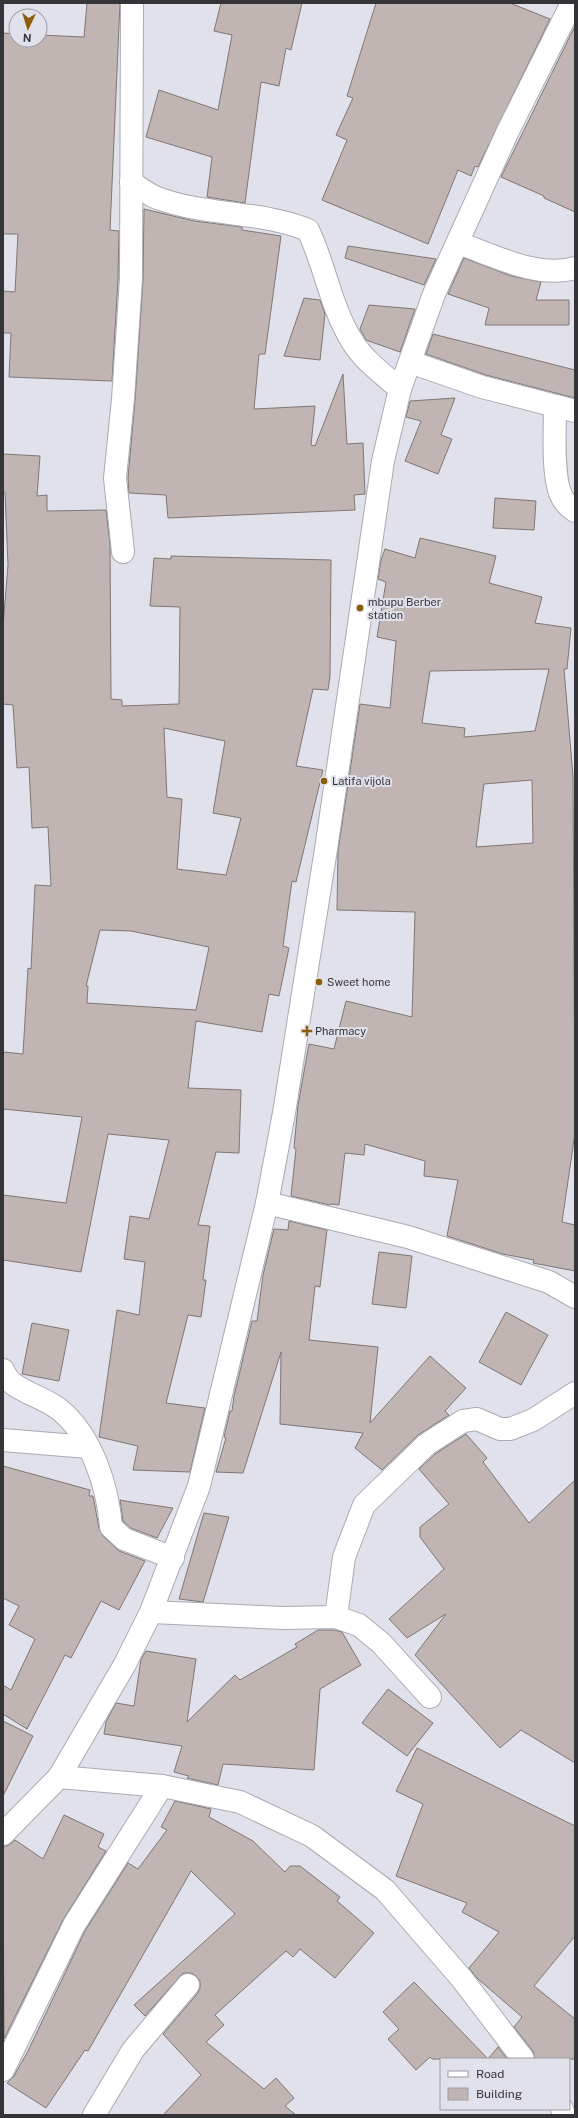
<svg xmlns="http://www.w3.org/2000/svg" width="578" height="2118" font-family="'Public Sans',sans-serif">
	<rect width="100%" height="100%" fill="#e0e1eb"/>
	<g fill="#c1b5b3" stroke="#807674" fill-rule="evenodd">
		<path d="M87 3H120L110 230 119 231 118 279 112 381 9 377 11 333H3V291L15 292 18 234H3V33L16 34V40H40V35L84 37Z"/>
		<path d="M221 3H302L291 50 286 48 279 86 261 82 245 203 207 197 212 157 146 137 159 90 218 110 232 35 214 31Z"/>
		<path d="M376 3H510L550 19 478 167 475 166 471 176 458 170 428 244 322 200 347 140 336 135 353 98 347 96Z"/>
		<path d="M574 28H575V212L544 198V196L501 177Z"/>
		<path d="M144 209 194 221 242 227V230L281 236 265 354H259L254 409 315 406 311 445 315 446 343 374 347 444 363 443 365 494 354 495 355 510 168 518 166 495 129 493 128 478 135 400 143 280Z"/>
		<path d="M348 246 436 259 424 285 345 258Z"/>
		<path d="M464 258 511 276 541 282 536 300H569V325H485L489 308 448 294Z"/>
		<path d="M304 298 320 300 325 314 320 360 284 356Z"/>
		<path d="M369 305 415 309 400 352 366 340 363 334 360 329Z"/>
		<path d="M433 334 575 370V398L486 375 426 354Z"/>
		<path d="M455 398 441 435 452 439 438 474 405 461 421 421 406 417 410 401Z"/>
		<path d="M3 454 40 456 37 496 47 495V511L106 510 110 544 111 699 122 700V706L179 704 180 607 150 606 154 558 171 559V556L331 560 330 676 328 690 313 689 296 766 323 770 296 882 292 881 283 946 289 948 279 996 269 994 262 1032 196 1021 188 1088 241 1090 239 1153 216 1152 198 1225 210 1226 203 1280H206L201 1317 188 1315 166 1403 205 1408 190 1472 133 1470 138 1446 99 1437 117 1310 139 1315 145 1262 124 1259 130 1216 149 1219 169 1140 108 1134 81 1272 3 1260V1195L66 1203 82 1117 3 1109V1052L23 1054 28 968 31 969 35 885 51 886 48 827 32 828 29 767 17 768 13 705 3 704V626L8 565 5 492H3ZM164 728 225 741 213 813 241 818 226 875 177 869 182 799 167 797ZM100 930 131 931 209 947 196 1010 87 1003 88 986H86Z"/>
		<path d="M495 498 536 501 534 530 493 528Z"/>
		<path d="M420 538 496 556 489 583 542 597 535 623 571 628 567 669H564L573 776 575 1133 562 1222 575 1225V1271L533 1263 534 1260 503 1254 447 1236 458 1180 424 1176 425 1161 365 1144 364 1155 345 1153 339 1205 331 1204 330 1205 291 1196 296 1149 294 1148 298 1105 309 1044 334 1049 346 1001 412 1017 415 912 337 910 338 851 360 704 390 708 396 641 377 637 386 582 378 579 381 560 385 549 415 558ZM549 669 535 731 464 737 465 728 422 723 430 671ZM532 780 533 843 476 847 484 784Z"/>
		<path d="M289 1221 327 1230 320 1287 315 1286 309 1340 378 1347 370 1423 430 1356 466 1388 445 1411 449 1415 418 1435 382 1470 355 1448 363 1433 280 1424 281 1352 243 1473 216 1472 226 1438 224 1437 230 1411H232L234 1396 252 1321H257L263 1275 274 1229 288 1230Z"/>
		<path d="M379 1252 412 1256 406 1308 372 1304Z"/>
		<path d="M506 1312 548 1335 521 1385 479 1362Z"/>
		<path d="M32 1323 69 1330 59 1381 22 1374Z"/>
		<path d="M466 1434 487 1458 483 1462 529 1523 575 1480V1763L521 1730 500 1748 415 1655 446 1614 407 1638 389 1619 444 1569 420 1537V1527L449 1504 419 1469 435 1454Z"/>
		<path d="M3 1466 90 1490 89 1496H93L99 1528 103 1536 119 1551 145 1561 119 1610 101 1601 71 1658 65 1655 27 1729 3 1714V1685L11 1690 35 1639 9 1625 19 1606 3 1598Z"/>
		<path d="M120 1500 131 1502 173 1508 157 1538 131 1528 123 1521Z"/>
		<path d="M204 1513 229 1517 203 1602 179 1599Z"/>
		<path d="M318 1630H334L342 1632 361 1665 320 1689 314 1770 223 1764 218 1785 187 1778 189 1776 174 1772 182 1746 104 1734 106 1722 116 1703 134 1706 141 1659 146 1651 196 1659 187 1722 235 1675 240 1680 297 1647 295 1644Z"/>
		<path d="M388 1689 433 1723 407 1756 362 1723Z"/>
		<path d="M3 1721 33 1736 3 1796Z"/>
		<path d="M417 1748 575 1826V1936L534 1986 575 2019V2059H535L533 2051 514 2027 522 2017 478 1979 469 1968 499 1932 462 1912 467 1903 396 1876 423 1804 396 1791Z"/>
		<path d="M175 1801 211 1809 209 1817 253 1841 285 1872 290 1866H300L340 1897 337 1901 374 1933 335 1978 300 1949 293 1957 286 1951 215 2015 224 2025 206 2042 264 2089 276 2078 294 2098 285 2106 296 2115H163L201 2075 163 2034 198 1993 200 1988V1981L196 1976 191 1973H183L145 2016 134 2005 235 1914 191 1871 88 2051 85 2050 46 2108 7 2083 14 2076 28 2051 85 1931 128 1863 138 1869 167 1830 161 1827Z"/>
		<path d="M64 1815 104 1834 98 1847 106 1851 63 1920 4 2039 3 1846H7L15 1840 43 1859Z"/>
		<path d="M414 1982 488 2059 498 2047 507 2059H432L430 2057 416 2070 388 2039 399 2029 383 2012Z"/>
	</g>
	<g fill="none" stroke-linecap="round" stroke-linejoin="round">
		<defs>
			<g id="street">
				<path d="M131 182C140 188 150 196 160 199 208 216 262 211 308 230 325 265 331 308 352 341 364 361 383 374 400 389"/>
				<path d="M458 243C493 255 537 279 575 268"/>
				<path d="M410 362 482 387 575 411"/>
				<path d="M555 406C555 428 552 476 561 495 564 503 569 507 575 511"/>
				<path d="M123 552 115 478 123 399 131 279 132 3"/>
				<path d="M267 1203 408 1237 549 1282 575 1297"/>
				<path d="M3 1370C5 1374 8 1380 12 1383 26 1394 45 1398 60 1410 92 1436 108 1488 111 1527L124 1539 173 1558"/>
				<path d="M3 1440 88 1447"/>
				<path d="M151 1612 284 1618 336 1617 359 1625 381 1643 430 1697"/>
				<path d="M336 1617 344 1557 364 1505 427 1444 463 1421 477 1419 500 1429H510L533 1420 575 1393"/>
				<path d="M59 1777 162 1786 240 1802 312 1836 385 1890 462 1979 523 2059"/>
				<path d="M3 1834 59 1777 125 1664 151 1612 199 1486 267 1203 284 1113 326 849 383 461 400 389 434 294 507 133 572 3"/>
				<path d="M3 2070 74 1925 162 1786"/>
				<path d="M562 2109 564 2115"/>
				<path d="M94 2115 133 2050 188 1985"/>
			</g>
		</defs>
		<use href="#street" stroke="#a9aab3" stroke-width="24"/>
		<use href="#street" stroke="#fff" stroke-width="22"/>
	</g>
	<g fill="#8d5d06" stroke="#e0e1eb" stroke-width="1.5">
		<circle cx="360" cy="608" r="4"/>
		<circle cx="324" cy="781" r="4"/>
		<circle cx="319" cy="982" r="4"/>
		<path d="M305 1025h4v4h4v4h-4v4h-4v-4h-4v-4h4z"/>
	</g>
	<g text-anchor="middle" dominant-baseline="central" stroke-width="4" stroke-linejoin="round" paint-order="stroke">
		<g font-size="11" fill="#353539" stroke="#e0e1eb" text-anchor="start">
			<text x="368" y="602">mbupu Berber<tspan x="368" dy="13">station</tspan></text>
			<text x="332" y="781">Latifa vijola</text>
			<text x="327" y="982">Sweet home</text>
			<text x="315" y="1031">Pharmacy</text>
		</g>
	</g>
	<rect width="578" height="2118" fill="none" stroke="#353539" stroke-width="8"/>
	<rect x="440" y="2058" width="130" height="52" fill="#e0e1eb" stroke="#9c9ca4"/>
	<rect x="448" y="2071" width="20" height="6" fill="#ffffff" stroke="#9c9ca4"/>
	<text x="476" y="2078" font-size="12" fill="#353539">Road</text>
	<rect x="448" y="2088" width="20" height="12" fill="#c1b5b3" stroke="#9c9ca4"/>
	<text x="476" y="2098" font-size="12" fill="#353539">Building</text>
	<g transform="translate(28 28) rotate(184)"><circle r="19" fill="#e0e1eb" stroke="#9c9ca4"/>
	<path d="M0-3L7 15L0 10L-7 15Z" fill="#8d5d06"/>
	<text y="-6" font-size="11" font-weight="bold" text-anchor="middle" fill="#353539">N</text>
	</g>
</svg>
